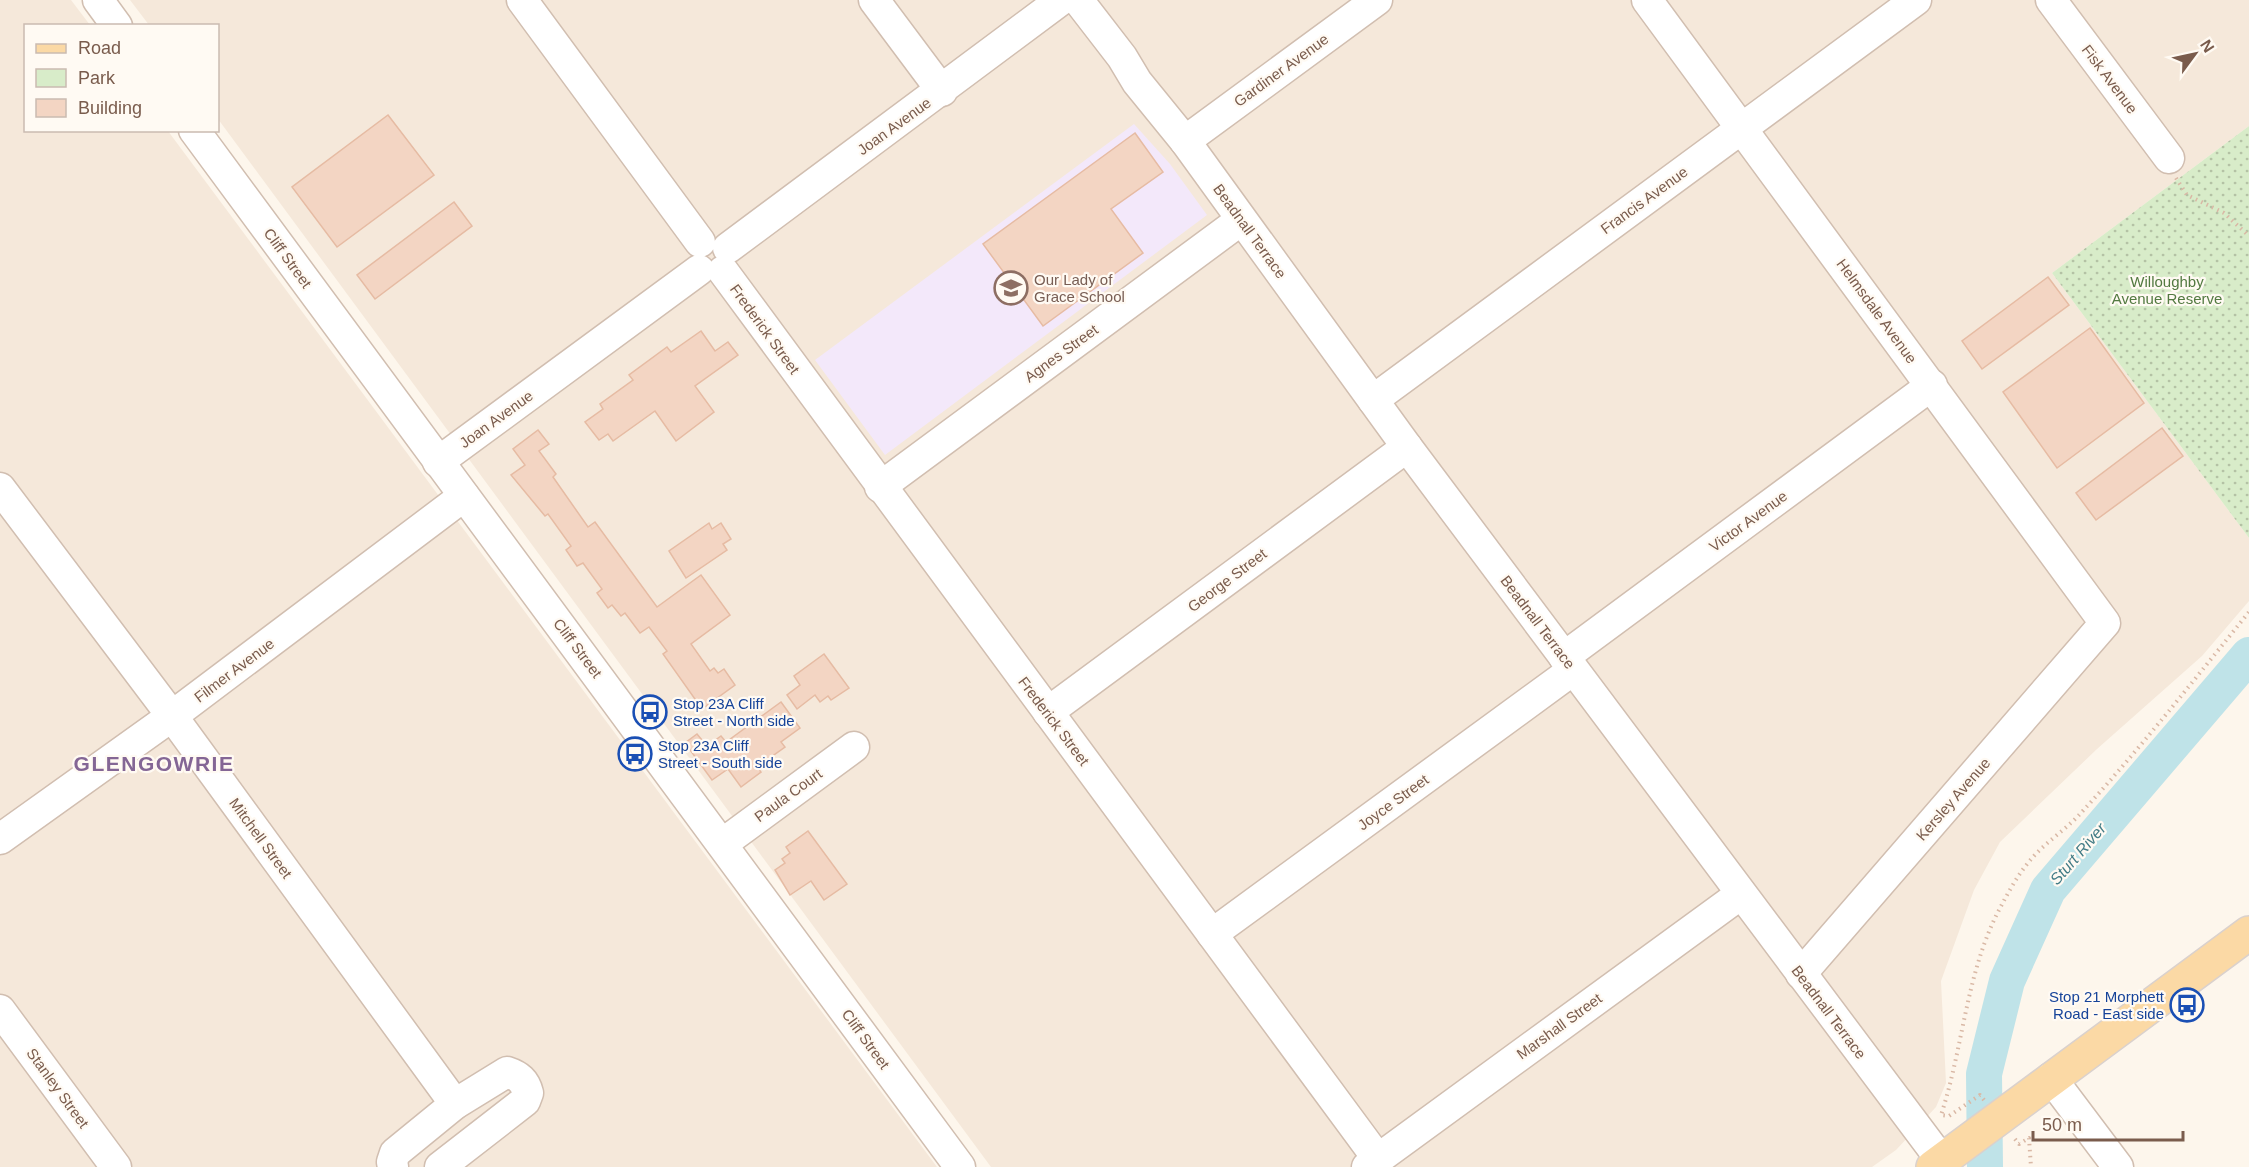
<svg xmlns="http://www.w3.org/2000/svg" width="2249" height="1167" font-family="Helvetica,sans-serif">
	<defs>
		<pattern id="green-dots" width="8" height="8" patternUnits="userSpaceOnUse" patternTransform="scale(1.5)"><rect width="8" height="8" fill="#d8ecc9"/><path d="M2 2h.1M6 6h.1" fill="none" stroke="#b4c2a5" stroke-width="1.8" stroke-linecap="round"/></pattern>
	</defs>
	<rect width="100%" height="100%" fill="#fdf6ec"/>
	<g fill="#f5e8da">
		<path d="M0 0H71L90 25 26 26V130L168 131 937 1167H0Z"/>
		<path d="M130 0H2249V126L2052 273 2249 538V601L2202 656 2097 749 2000 842 1974 890 1941 981 1946 1083 1936 1107 1896 1150 1872 1167H991L218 119V26L149 25Z"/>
	</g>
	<path fill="#f3e8fa" d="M1134 124 1170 164 1207 215 885 455 815 360Z"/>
	<path fill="url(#green-dots)" d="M2249 126V538L2052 273Z"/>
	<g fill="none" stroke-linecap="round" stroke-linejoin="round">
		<path stroke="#bfe3e8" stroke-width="36" d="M1985 1167 1984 1074 2007 981 2048 890 2249 655"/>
	</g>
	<g fill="#f3d5c3" stroke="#e6bba3" stroke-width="1.5">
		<path d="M388 115 434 175 337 247 292 187Z"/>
		<path d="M1135 133 1163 172 1111 209 1143 253 1043 326 983 244Z"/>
		<path d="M454 202 472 226 375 299 357 275Z"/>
		<path d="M2048 277 2069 305 1982 369 1962 341Z"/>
		<path d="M2090 328 2144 403 2057 468 2003 392Z"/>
		<path d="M701 331 715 351 728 342 738 355 695 386 714 412 676 441 655 411 613 441 608 434 599 440 585 422 603 409 600 404 633 380 629 375 667 347 671 352Z"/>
		<path d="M2162 428 2183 456 2096 520 2076 493Z"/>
		<path d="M538 430 549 444 539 451 556 474 553 477 588 527 595 522 657 607 701 575 730 615 691 644 710 671 714 668 718 673 724 669 735 685 702 709 663 654 667 651 649 627 640 633 625 613 621 616 612 605 608 608 597 593 602 589 583 563 577 566 566 550 571 546 548 514 545 516 511 475 525 465 513 449Z"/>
		<path d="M709 523 712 529 721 523 731 539 723 544 727 550 686 578 669 551Z"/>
		<path d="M824 654 849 688 831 700 828 696 820 702 815 695 797 709 787 695 800 685 794 676Z"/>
		<path d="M781 702 800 728 781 742 785 747 757 767 761 772 741 787 728 769 712 780 685 743 697 734 707 746 721 736 726 742Z"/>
		<path d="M808 831 847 884 824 900 811 881 790 895 775 870 785 863 782 859 790 853 786 847Z"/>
	</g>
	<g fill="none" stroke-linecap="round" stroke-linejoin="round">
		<defs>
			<g id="minor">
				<path d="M98 0 117 26"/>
				<path d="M522 0 700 242"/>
				<path d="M874 0 942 91"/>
				<path d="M1078 0 1122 57 1137 82 1185 141 1407 447 1942 1161"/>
				<path d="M1647 0 2105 623 1801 974"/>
				<path d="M2051 0 2169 158"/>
				<path d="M194 130 960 1167"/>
				<path d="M1185 141 1377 0"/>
				<path d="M728 248 1061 0"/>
				<path d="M723 271 1378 1159"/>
				<path d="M1373 400 1916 0"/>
				<path d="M438 462 699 270"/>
				<path d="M880 487 1241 220"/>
				<path d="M0 488 172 716 455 1104"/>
				<path d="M1564 657 1932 385"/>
				<path d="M1048 712 1407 447"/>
				<path d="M0 839 172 716 464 496"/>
				<path d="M722 844 854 747"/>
				<path d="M1212 934 1573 670"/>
				<path d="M0 1010 116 1167"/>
				<path d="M2051 1078 2118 1167"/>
				<path d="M393 1167 392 1162 395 1153 455 1104 507 1072C519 1076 525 1081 528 1093L525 1101 440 1167"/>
				<path d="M1367 1167 1741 894"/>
			</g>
			<path id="major" d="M1933 1167 2249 933"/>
		</defs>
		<use href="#minor" stroke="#d1beb0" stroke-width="33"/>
		<use href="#major" stroke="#dad1cd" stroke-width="36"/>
		<g stroke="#d9b8a5" stroke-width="4" stroke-dasharray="1.5 4.5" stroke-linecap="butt">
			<path d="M2176 178 2187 195 2224 213 2249 236"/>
			<path d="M1984 1100 1980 1095 1949 1116 1941 1115C1963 1049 1966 973 1999 910 2011 887 2023 865 2043 847 2055 836 2069 826 2080 814 2139 750 2194 680 2249 612"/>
			<path d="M2015 1139 2019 1144 2029 1138 2031 1167"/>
		</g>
		<use href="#minor" stroke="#fff" stroke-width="30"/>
		<use href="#major" stroke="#fbd9a5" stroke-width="33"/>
	</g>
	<defs>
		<symbol id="school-ring" viewBox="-11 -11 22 22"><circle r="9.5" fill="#fffaf3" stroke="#8d6e63" stroke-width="1.5"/><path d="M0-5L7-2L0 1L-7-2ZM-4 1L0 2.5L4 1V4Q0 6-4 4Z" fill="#8d6e63"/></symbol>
		<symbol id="bus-ring" viewBox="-11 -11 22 22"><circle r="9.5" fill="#fffaf3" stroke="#1a4fb4" stroke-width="1.5"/><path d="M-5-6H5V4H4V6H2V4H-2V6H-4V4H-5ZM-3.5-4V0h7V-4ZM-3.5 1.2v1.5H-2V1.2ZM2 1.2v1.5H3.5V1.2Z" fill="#1a4fb4"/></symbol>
	</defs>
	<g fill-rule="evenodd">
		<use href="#school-ring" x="992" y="269" width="38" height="38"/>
		<use href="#bus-ring" x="631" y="693" width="38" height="38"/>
		<use href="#bus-ring" x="616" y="735" width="38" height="38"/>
		<use href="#bus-ring" x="2168" y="986" width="38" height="38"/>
	</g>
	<g text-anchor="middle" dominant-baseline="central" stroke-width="4.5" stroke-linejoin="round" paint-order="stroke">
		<g font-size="15" fill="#7a5c4d" stroke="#fffaf3">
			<text transform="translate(1281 70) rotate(-36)">Gardiner Avenue</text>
			<text transform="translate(2110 79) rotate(53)">Fisk Avenue</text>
			<text transform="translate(894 126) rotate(-36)">Joan Avenue</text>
			<text transform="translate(1644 200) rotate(-36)">Francis Avenue</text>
			<text transform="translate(1250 231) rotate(54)">Beadnall Terrace</text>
			<text transform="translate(288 258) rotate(54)">Cliff Street</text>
			<text transform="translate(1877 311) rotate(54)">Helmsdale Avenue</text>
			<text transform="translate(765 329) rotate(54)">Frederick Street</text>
			<text transform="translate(1061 353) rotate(-36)">Agnes Street</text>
			<text transform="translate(496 419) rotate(-36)">Joan Avenue</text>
			<text transform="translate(1748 521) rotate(-36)">Victor Avenue</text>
			<text transform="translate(1227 580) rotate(-37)">George Street</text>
			<text transform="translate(1538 622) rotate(53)">Beadnall Terrace</text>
			<text transform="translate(578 648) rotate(53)">Cliff Street</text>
			<text transform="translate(234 670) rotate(-37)">Filmer Avenue</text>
			<text transform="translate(1054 721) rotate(53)">Frederick Street</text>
			<text transform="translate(788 795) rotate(-36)">Paula Court</text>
			<text transform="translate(1953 799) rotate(-49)">Kersley Avenue</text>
			<text transform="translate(1393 802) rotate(-36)">Joyce Street</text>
			<text transform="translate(261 838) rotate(54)">Mitchell Street</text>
			<text transform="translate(1829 1012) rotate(53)">Beadnall Terrace</text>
			<text transform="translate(1559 1026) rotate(-36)">Marshall Street</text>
			<text transform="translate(866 1039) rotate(54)">Cliff Street</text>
			<text transform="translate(58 1088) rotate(54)">Stanley Street</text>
		</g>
		<g font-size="15" fill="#785e54" stroke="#fffaf3" text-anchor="start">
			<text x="1034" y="279">Our Lady of<tspan x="1034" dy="17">Grace School</tspan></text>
		</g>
		<g font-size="15" fill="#537a41" stroke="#fffaf3">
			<text x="2167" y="281">Willoughby<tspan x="2167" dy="17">Avenue Reserve</tspan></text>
		</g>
		<g font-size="15" fill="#164399" stroke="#fffaf3" text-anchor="start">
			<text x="673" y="703">Stop 23A Cliff<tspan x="673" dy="17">Street - North side</tspan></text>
			<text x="658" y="745">Stop 23A Cliff<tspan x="658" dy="17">Street - South side</tspan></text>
			<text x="2164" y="996" text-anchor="end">Stop 21 Morphett<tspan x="2164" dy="17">Road - East side</tspan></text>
		</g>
		<g font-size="16" font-style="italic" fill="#437c86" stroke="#fffaf3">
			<text transform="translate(2078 854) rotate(-49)">Sturt River</text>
		</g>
		<g font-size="21" font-weight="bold" letter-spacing="1.5" fill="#846695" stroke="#fffaf3">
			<text x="154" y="763">GLENGOWRIE</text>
		</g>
	</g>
	<rect x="24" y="24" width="195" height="108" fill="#fffaf3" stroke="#cabbb1" stroke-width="1.5"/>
	<rect x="36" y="44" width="30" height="9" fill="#fbd9a5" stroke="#cabbb1" stroke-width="1.5"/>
	<text x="78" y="54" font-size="18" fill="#7a5c4d">Road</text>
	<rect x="36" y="69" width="30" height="18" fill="#d8ecc9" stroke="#cabbb1" stroke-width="1.5"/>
	<text x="78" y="84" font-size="18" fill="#7a5c4d">Park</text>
	<rect x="36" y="99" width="30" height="18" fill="#f3d5c3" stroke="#cabbb1" stroke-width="1.5"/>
	<text x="78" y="114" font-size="18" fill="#7a5c4d">Building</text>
	<g transform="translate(2195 54) rotate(57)" stroke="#fffaf3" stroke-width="4.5" paint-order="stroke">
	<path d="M0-4.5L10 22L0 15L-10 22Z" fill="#7a5c4d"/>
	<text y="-9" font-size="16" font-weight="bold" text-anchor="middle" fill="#7a5c4d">N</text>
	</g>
	<path d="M2033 1131v9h150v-9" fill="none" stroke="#7a5c4d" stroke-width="3"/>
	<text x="2042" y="1131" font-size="18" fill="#7a5c4d" stroke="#fffaf3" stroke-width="4.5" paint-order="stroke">50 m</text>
</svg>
